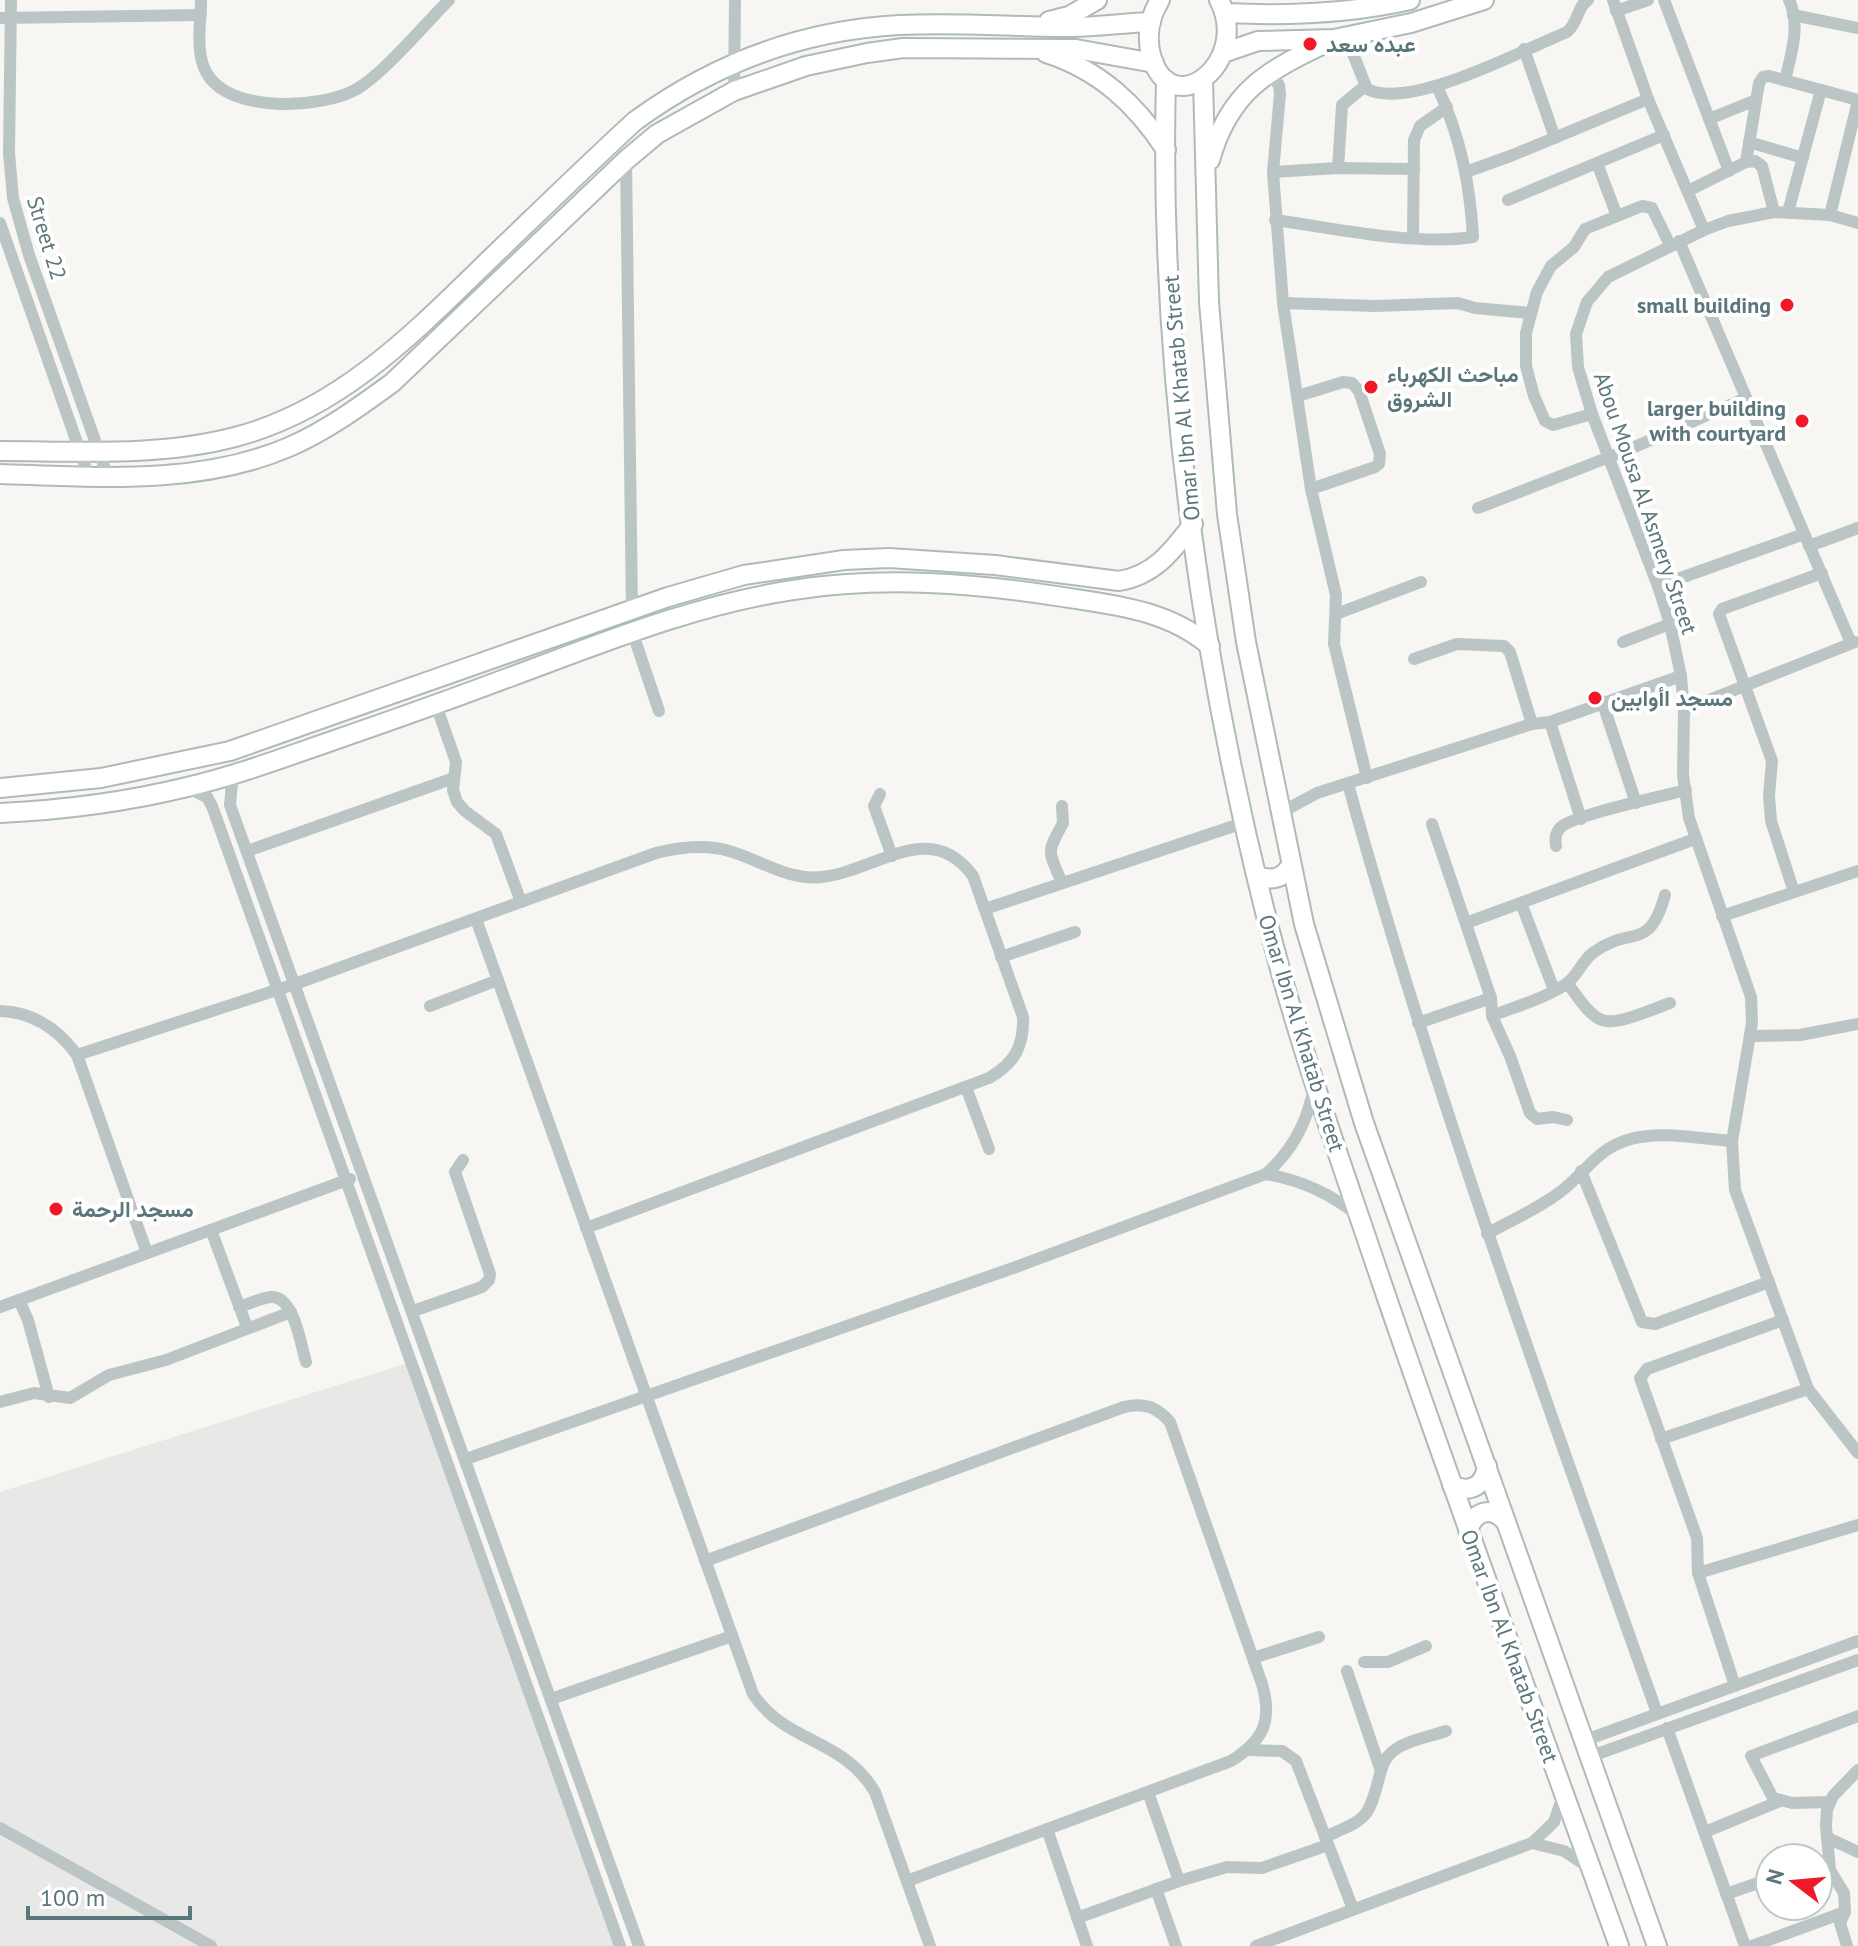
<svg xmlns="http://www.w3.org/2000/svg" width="1858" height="1946" font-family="'PT Sans',Vazirmatn,sans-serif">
	<rect width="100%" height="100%" fill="#f7f6f3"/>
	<path fill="#e8e8e7" d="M417 1360 626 1946H0V1492Z"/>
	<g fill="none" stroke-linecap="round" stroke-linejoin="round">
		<defs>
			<g id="secondary">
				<path d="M1160 0C1150 16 1146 36 1151 55 1170 125 1252 63 1219 0"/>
				<path d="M1225 13C1287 16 1349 14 1410 0"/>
				<path d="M1049 21 1069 16 1097 0"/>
				<path d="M1046 53C1099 70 1136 104 1166 150"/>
				<path d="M1223 53 1258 41 1334 39 1411 23 1484 0"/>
				<path d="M1166 80C1158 375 1204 689 1281 973 1309 1073 1344 1171 1377 1269 1454 1496 1538 1720 1619 1946"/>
				<path d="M1203 81 1209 302 1227 514 1246 642 1304 924 1364 1123 1657 1946"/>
				<path d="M1210 160C1230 90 1267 71 1328 42"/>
				<path d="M0 451C78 451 159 457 235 437 340 410 415 332 490 259 538 213 586 166 635 121 713 64 803 30 900 25 957 22 1014 27 1071 27 1098 27 1124 23 1151 22"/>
				<path d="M0 474C96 477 198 486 289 447 326 431 359 407 392 383L626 160 657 134 734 91 806 66 867 53 903 48 1076 49 1154 63"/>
				<path d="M0 788 101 778 230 751 668 597 744 575 844 560 889 558 995 565 1119 581C1155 575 1172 551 1193 524"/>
				<path d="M0 813C63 810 126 802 187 787 234 776 280 759 326 743 387 722 449 700 510 677 602 643 694 605 793 590 882 576 974 583 1063 597 1115 605 1168 610 1210 646"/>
				<path d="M1257 876C1272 881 1283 879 1291 865"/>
				<path d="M1452 1485C1470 1494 1484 1486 1487 1466"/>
				<path d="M1468 1530C1475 1510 1492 1506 1506 1522"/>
			</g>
		</defs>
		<use href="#secondary" stroke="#afbabb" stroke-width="22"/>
		<g stroke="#bcc5c6" stroke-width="12">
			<path d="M11 0 9 153 13 198 29 255 108 477"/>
			<path d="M201 0C201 23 195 51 206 72 228 114 322 109 357 89 385 72 424 25 449 0"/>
			<path d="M1613 0 1648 99 1704 230"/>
			<path d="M1664 0 1729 171"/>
			<path d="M1616 11 1648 0"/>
			<path d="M1793 15 1858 28"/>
			<path d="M0 18 201 15"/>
			<path d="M1346 36 1367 89C1409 111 1523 50 1567 32 1579 22 1576 8 1588 0"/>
			<path d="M1524 49 1555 138"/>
			<path d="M1268 72 1279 85 1280 94 1273 172 1283 303 1311 489 1336 595 1334 644 1367 778"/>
			<path d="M1785 80C1791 55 1801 25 1789 0"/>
			<path d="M734 91 735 0"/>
			<path d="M1709 119 1756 100"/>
			<path d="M1749 142 1803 158"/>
			<path d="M626 160 632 611"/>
			<path d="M1746 162 1759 83 1763 77 1769 76 1858 100"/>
			<path d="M1597 163 1617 216"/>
			<path d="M1338 168 1342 105 1365 86"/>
			<path d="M1273 172 1338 168 1414 169"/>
			<path d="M1466 172 1513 155 1648 99"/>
			<path d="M1688 191 1746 162 1755 161 1762 166 1774 212"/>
			<path d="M1508 200 1664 135"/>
			<path d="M1788 212 1821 90"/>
			<path d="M1830 215 1858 101"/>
			<path d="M1275 220C1334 228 1414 246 1473 237 1470 183 1460 135 1437 86"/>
			<path d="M0 223 89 477"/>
			<path d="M1858 223 1830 215 1774 212 1728 221 1704 230 1608 277 1587 302 1576 334 1578 367 1592 414 1658 586 1670 624 1681 676 1684 710 1683 775 1689 818 1751 997 1752 1023 1732 1141 1735 1190 1808 1389 1858 1453"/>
			<path d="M1413 237 1414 140 1420 126 1447 107"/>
			<path d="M1679 241 1851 643"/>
			<path d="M1283 303 1375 306 1458 303 1475 308 1530 313"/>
			<path d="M1298 396 1343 382 1352 383 1359 391 1380 454 1379 464 1375 467 1311 489"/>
			<path d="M1592 414 1553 425 1545 421 1542 414 1534 396 1526 366V333L1537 292 1551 266 1574 247 1585 229 1642 206 1652 208 1670 245"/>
			<path d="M1478 508 1630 449 1746 398"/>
			<path d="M1809 546 1858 528"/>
			<path d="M1658 586 1804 534"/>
			<path d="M1336 614 1421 582"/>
			<path d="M632 631 659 711"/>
			<path d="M1623 642 1670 624"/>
			<path d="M1414 659 1457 644 1504 646 1510 652 1532 724"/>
			<path d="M1602 701 1636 803"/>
			<path d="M436 705 456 762 453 790 457 802 465 811 496 834 521 902"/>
			<path d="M1684 710 1855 642"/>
			<path d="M1550 722 1581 819"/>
			<path d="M237 774 232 783 230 805 639 1946"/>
			<path d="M1348 784C1435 1099 1548 1405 1657 1713"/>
			<path d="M186 787 207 797 212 806 620 1946"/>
			<path d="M880 794 874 806 892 856"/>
			<path d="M1280 813 1317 793 1532 724 1550 722 1681 676"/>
			<path d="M1432 824 1491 998 1492 1016 1510 1056 1530 1113 1537 1119 1553 1117 1567 1120"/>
			<path d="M1556 846C1555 839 1555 834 1560 828 1571 815 1664 796 1686 790"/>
			<path d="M247 851 454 778"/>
			<path d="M1062 883C1048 849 1046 855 1063 823L1062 806"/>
			<path d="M1794 892 1771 821 1769 796 1772 761 1719 614 1722 609 1822 573"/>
			<path d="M1521 903 1554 990"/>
			<path d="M985 909 1243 823"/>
			<path d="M1722 916 1858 871"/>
			<path d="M476 919 753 1694C786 1744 842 1737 875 1792L930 1946"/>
			<path d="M1466 923 1695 839"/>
			<path d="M1001 957 1075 932"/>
			<path d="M1567 983C1577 995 1588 1015 1602 1020 1617 1026 1655 1008 1670 1003"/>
			<path d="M430 1006 498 980"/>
			<path d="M0 1011C33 1012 58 1029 77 1055L147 1253"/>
			<path d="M1492 1016C1516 1006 1544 999 1566 984 1578 976 1582 960 1594 952 1631 925 1649 953 1665 895"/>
			<path d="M1418 1023 1491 998"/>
			<path d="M1750 1036 1800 1035 1858 1024"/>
			<path d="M77 1055 295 984 656 853C680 847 705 844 729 851 761 860 788 881 822 877 877 871 930 817 973 876L1023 1017C1024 1046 1015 1063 989 1078L586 1228"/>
			<path d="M966 1087 989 1149"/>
			<path d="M1581 1171 1642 1322 1655 1324 1769 1282"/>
			<path d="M1266 1174C1300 1180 1330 1193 1357 1215"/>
			<path d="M211 1230 247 1327"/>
			<path d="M1487 1234C1510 1221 1535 1210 1556 1195 1588 1173 1597 1144 1640 1137 1669 1132 1703 1139 1732 1141"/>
			<path d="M19 1300 28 1320 49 1397"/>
			<path d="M0 1307 350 1179"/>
			<path d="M239 1307C249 1304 261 1298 271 1297 294 1295 301 1346 306 1362"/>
			<path d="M413 1311 482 1287 489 1280 490 1274 455 1172 463 1160"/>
			<path d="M0 1402 34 1393 70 1398 109 1375 166 1360 291 1312"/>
			<path d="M1661 1439 1808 1389"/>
			<path d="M466 1459 1016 1267 1266 1174C1293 1150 1308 1122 1314 1086"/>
			<path d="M705 1561 1124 1407C1144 1402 1157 1407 1170 1422L1262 1684C1273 1721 1263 1741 1231 1761L907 1881"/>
			<path d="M1698 1573 1858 1525"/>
			<path d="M1253 1658 1319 1637"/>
			<path d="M1364 1662H1388L1426 1646"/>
			<path d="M1347 1671 1381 1771"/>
			<path d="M1735 1686 1698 1573 1697 1538 1640 1378 1647 1369 1783 1320"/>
			<path d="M551 1699 732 1636"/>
			<path d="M1667 1728 1745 1946"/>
			<path d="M1583 1741 1858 1641"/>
			<path d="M1249 1750 1282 1751 1296 1761 1353 1909"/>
			<path d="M1589 1757 1858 1660"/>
			<path d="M1148 1792 1179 1881"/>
			<path d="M1830 1802 1792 1803 1773 1798 1751 1756 1858 1716"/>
			<path d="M0 1828 211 1946"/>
			<path d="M1047 1829 1087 1946"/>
			<path d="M1705 1832 1780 1801"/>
			<path d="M1325 1837C1365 1819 1368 1821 1379 1778 1381 1770 1383 1761 1389 1755 1401 1741 1429 1737 1446 1731"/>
			<path d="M1828 1838 1858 1852"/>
			<path d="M1532 1843 1564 1851 1590 1868"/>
			<path d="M1156 1889 1176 1946"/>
			<path d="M1726 1894 1770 1879"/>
			<path d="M1077 1918 1179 1881 1227 1867 1262 1868 1328 1845"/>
			<path d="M1256 1946 1532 1843 1554 1822 1563 1796"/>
			<path d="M1752 1946 1845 1912"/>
			<path d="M1847 1946 1840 1923 1845 1912 1844 1893 1830 1870 1826 1826 1827 1810 1833 1796 1858 1770"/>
		</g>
		<use href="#secondary" stroke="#fff" stroke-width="18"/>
	</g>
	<g fill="#f11928" stroke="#fff" stroke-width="3">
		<circle cx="1310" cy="44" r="8"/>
		<circle cx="1787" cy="305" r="8"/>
		<circle cx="1371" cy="387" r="8"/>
		<circle cx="1802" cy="421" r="8"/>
		<circle cx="1595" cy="698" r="8"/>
		<circle cx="56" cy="1209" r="8"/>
	</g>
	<g text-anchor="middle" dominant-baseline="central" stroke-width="8" stroke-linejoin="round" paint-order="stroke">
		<g font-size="22" font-weight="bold" fill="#5b777b" stroke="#fff" text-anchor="start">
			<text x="1326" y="44">عبده سعد</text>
			<text x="1771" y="305" text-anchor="end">small building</text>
			<text x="1387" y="374">مباحث الكهرباء<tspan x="1387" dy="25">الشروق</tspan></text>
			<text x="1786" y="408" text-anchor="end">larger building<tspan x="1786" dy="25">with courtyard</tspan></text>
			<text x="1611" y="698">مسجد اأوابين</text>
			<text x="72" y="1209">مسجد الرحمة</text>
		</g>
		<g font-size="22" fill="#5b777b" stroke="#fff">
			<text transform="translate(47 238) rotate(73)">Street 22</text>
			<text transform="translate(1181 398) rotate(-95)">Omar Ibn Al Khatab Street</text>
			<text transform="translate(1646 503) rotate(71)">Abou Mousa Al Asmery Street</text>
			<text transform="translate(1302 1033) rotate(73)">Omar Ibn Al Khatab Street</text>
			<text transform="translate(1510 1646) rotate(70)">Omar Ibn Al Khatab Street</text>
		</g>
	</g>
	<g transform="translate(1794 1882) rotate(286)"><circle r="38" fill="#ffffff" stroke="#bdc9ca" stroke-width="2"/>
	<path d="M0-6L14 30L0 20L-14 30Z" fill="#f11928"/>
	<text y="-12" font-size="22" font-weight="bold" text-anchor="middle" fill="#5b777b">N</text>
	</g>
	<path d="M28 1906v12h162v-12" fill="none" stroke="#5b777b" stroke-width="4"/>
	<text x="40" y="1906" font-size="24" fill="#5b777b" stroke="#ffffff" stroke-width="6" paint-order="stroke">100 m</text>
</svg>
